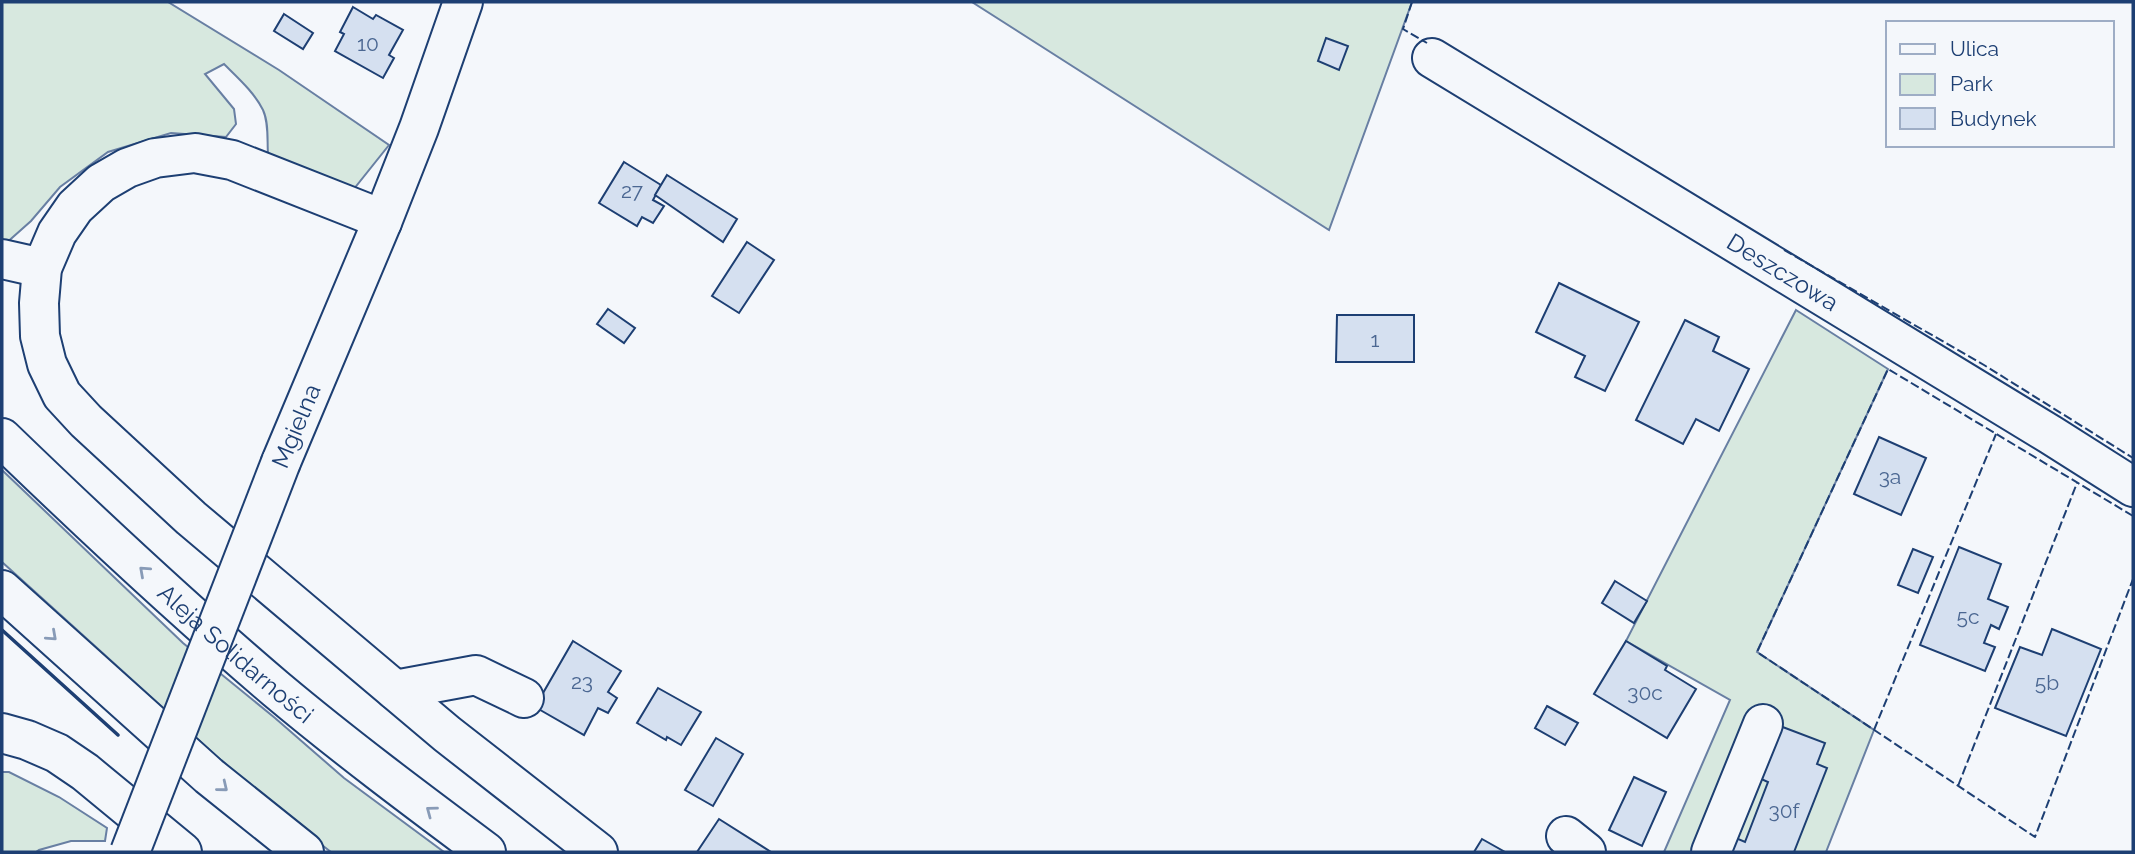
<svg xmlns="http://www.w3.org/2000/svg" width="2135" height="854" font-family="Raleway,sans-serif">
	<rect width="100%" height="100%" fill="#f4f7fb"/>
	<g fill="#d7e8df" stroke="#687fa3" stroke-width="2">
		<path d="M2 2H168L279 70 389 145 353 190 268 154C267 140 269 123 263 110 254 92 238 78 224 64L205 74 234 109 236 124 226 137 171 133 108 152 60 187 31 221 4 245 2 244Z"/>
		<path d="M972 2H1412L1329 230Z"/>
		<path d="M1796 310 1888 369 1757 652 1874 730 1826 852H1664L1730 700 1626 641Z"/>
		<path d="M2 470 183 643 275 718 344 778 444 852H331L275 809 2 562Z"/>
		<path d="M2 772H9L59 797 107 828 105 841H71L39 850 36 852H2Z"/>
	</g>
	<g fill="#d5e0f0" stroke="#1d3f73" stroke-width="2">
		<path d="M353 7 373 19 376 15 403 30 389 55 394 58 383 78 335 51 344 34 340 32Z"/>
		<path d="M284 14 313 33 303 49 274 31Z"/>
		<path d="M1326 38 1348 46 1339 70 1318 61Z"/>
		<path d="M624 162 661 185 653 200 664 206 653 223 642 217 637 226 599 203Z"/>
		<path d="M667 175 737 219 723 242 655 195Z"/>
		<path d="M747 242 774 260 739 313 712 296Z"/>
		<path d="M1559 283 1639 322 1605 391 1575 377 1585 356 1536 332Z"/>
		<path d="M608 309 635 328 624 343 597 324Z"/>
		<path d="M1337 315H1414V362H1336Z"/>
		<path d="M1685 320 1719 337 1713 351 1749 369 1719 431 1696 419 1683 444 1636 420Z"/>
		<path d="M1879 437 1926 458 1901 515 1854 494Z"/>
		<path d="M1959 547 2001 564 1988 599 2008 607 1999 629 1991 625 1984 643 1995 647 1985 671 1920 645Z"/>
		<path d="M1913 549 1933 557 1918 593 1898 585Z"/>
		<path d="M1615 581 1647 601 1634 623 1602 603Z"/>
		<path d="M2052 629 2101 649 2066 736 1995 708 2020 647 2042 655Z"/>
		<path d="M573 641 621 671 608 692 617 698 608 713 598 708 584 735 535 707Z"/>
		<path d="M1626 641 1667 666 1665 670 1696 689 1667 738 1594 694Z"/>
		<path d="M658 688 701 712 681 745 667 737 666 740 637 723Z"/>
		<path d="M1547 706 1578 723 1565 745 1535 728Z"/>
		<path d="M1780 726 1825 743 1817 764 1827 768 1794 852H1731L1736 838 1745 842 1768 782 1759 778Z"/>
		<path d="M716 738 743 754 713 806 685 790Z"/>
		<path d="M1634 777 1666 792 1642 846 1609 830Z"/>
		<path d="M719 819 771 852H697Z"/>
		<path d="M1482 839 1505 852H1474Z"/>
	</g>
	<g fill="none" stroke-linecap="round" stroke-linejoin="round">
		<defs>
			<g id="minor">
				<path id="s1" d="M1432 58 2051 435 2133 487"/>
				<path d="M382 222 364 212 232 160 195 153 155 158 127 168 101 183 75 207 57 233 42 268 39 303 40 336 47 364 62 395 86 421 191 518 447 734 598 852"/>
				<path d="M2 259 42 268"/>
				<path d="M281 462 382 222 419 128 463 2"/>
				<path d="M395 690 476 675 524 698"/>
				<path d="M2 733 27 740 57 753 85 772 182 852"/>
				<path d="M1566 836 1586 852"/>
				<path d="M1711 852 1763 724"/>
			</g>
			<g id="major">
				<path id="s2" d="M2 438C91 524 182 609 276 689 344 746 415 799 486 852"/>
				<path d="M2 590 209 776 304 852"/>
			</g>
		</defs>
		<use href="#minor" stroke="#1d3f73" stroke-width="42"/>
		<use href="#major" stroke="#1d3f73" stroke-width="42"/>
		<use href="#minor" stroke="#f4f7fb" stroke-width="38"/>
		<use href="#major" stroke="#f4f7fb" stroke-width="38"/>
		<defs>
			<path id="minor-bridge" d="M130 852 281 462"/>
		</defs>
		<use href="#minor-bridge" stroke="#1d3f73" stroke-width="42" stroke-linecap="butt"/>
		<use href="#minor-bridge" stroke="#f4f7fb" stroke-width="38"/>
		<g stroke="#1d3f73" stroke-width="2" stroke-dasharray="9 3.5" stroke-linecap="butt">
			<path d="M1412 2 1403 29 1427 43"/>
			<path d="M1784 250 1984 365 2133 458"/>
			<path d="M2133 516 1888 369 1757 652 2035 837 2133 579"/>
			<path d="M1874 730 1996 434"/>
			<path d="M1958 786 2077 483"/>
		</g>
		<path stroke="#1d3f73" stroke-width="3.5" d="M2 630 118 735"/>
	</g>
	<defs><path id="oneway-chevron" d="M-2-3.5L2.5 0L-2 3.5" fill="none" stroke-width="1.6" stroke-linecap="round" stroke-linejoin="round" transform="scale(1.75)"/></defs>
	<g stroke="#889bb7">
		<use href="#oneway-chevron" transform="translate(144 571) rotate(-138)"/>
		<use href="#oneway-chevron" transform="translate(52 636) rotate(42)"/>
		<use href="#oneway-chevron" transform="translate(223 787) rotate(39)"/>
		<use href="#oneway-chevron" transform="translate(431 811) rotate(-143)"/>
	</g>
	<g text-anchor="middle" dominant-baseline="central" stroke-width="5" stroke-linejoin="round" paint-order="stroke">
		<g font-size="21" fill="#4b6792">
			<text x="368" y="43">10</text>
			<text x="632" y="190">27</text>
			<text x="1375" y="339">1</text>
			<text x="1890" y="476">3a</text>
			<text x="1968" y="616">5c</text>
			<text x="582" y="681">23</text>
			<text x="2047" y="682">5b</text>
			<text x="1645" y="692">30c</text>
			<text x="1784" y="810">30f</text>
		</g>
		<g font-size="24" fill="#1d3f73" stroke="#f4f7fb">
			<text stroke="none"><textPath href="#s1" startOffset="411">Deszczowa</textPath></text>
			<text transform="translate(296 426) rotate(-67)">Mgielna</text>
			<text stroke="none"><textPath href="#s2" startOffset="318">Aleja Solidarności</textPath></text>
		</g>
	</g>
	<rect width="2135" height="854" fill="none" stroke="#1d3f73" stroke-width="7"/>
	<rect x="1886" y="21" width="228" height="126" fill="#f4f7fb" stroke="#9eadc5" stroke-width="2"/>
	<rect x="1900" y="44" width="35" height="10" fill="#f4f7fb" stroke="#9eadc5" stroke-width="2"/>
	<text x="1950" y="56" font-size="21" fill="#1d3f73">Ulica</text>
	<rect x="1900" y="74" width="35" height="21" fill="#d7e8df" stroke="#9eadc5" stroke-width="2"/>
	<text x="1950" y="91" font-size="21" fill="#1d3f73">Park</text>
	<rect x="1900" y="108" width="35" height="21" fill="#d5e0f0" stroke="#9eadc5" stroke-width="2"/>
	<text x="1950" y="126" font-size="21" fill="#1d3f73">Budynek</text>
</svg>
